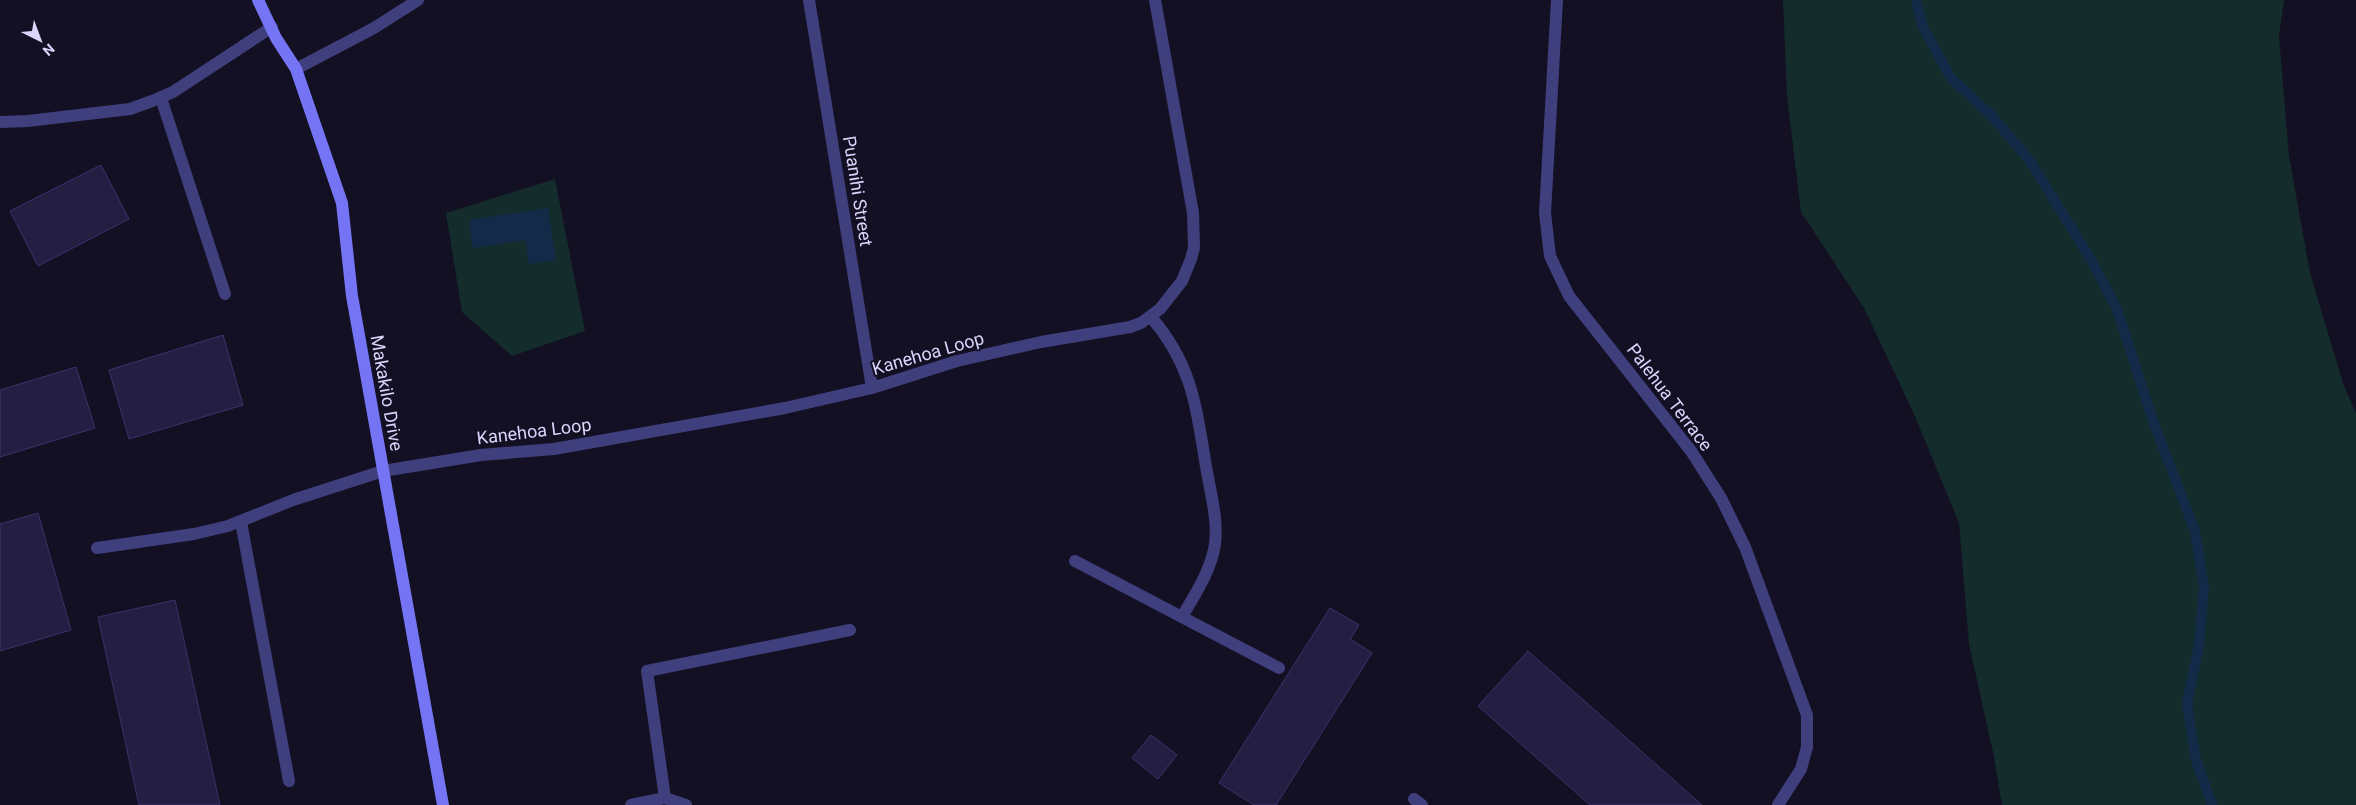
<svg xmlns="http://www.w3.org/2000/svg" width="2356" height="805" font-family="Roboto,sans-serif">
	<rect width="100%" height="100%" fill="#131023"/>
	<g fill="#142c2b">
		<path d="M1783 0H2284L2279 36 2289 156 2310 273 2344 386 2356 413V805H2002L1994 757 1969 644 1959 523 1914 414 1864 308 1801 212 1787 96Z"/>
		<path d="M555 179 585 331 512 356 462 312 446 213Z"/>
	</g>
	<path fill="#142a49" d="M548 208 556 260 529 264 525 240 473 248 469 220Z"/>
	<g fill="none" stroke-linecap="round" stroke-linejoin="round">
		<path stroke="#142a49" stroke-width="10" d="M1916 0 1923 27 1951 78 1992 116 2030 161 2090 258 2117 309 2153 421 2195 531 2204 587 2199 645 2187 704 2196 760 2212 805"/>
	</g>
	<g fill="#241e42" stroke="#3c326c">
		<path d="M101 165 129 219 38 266 10 211Z"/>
		<path d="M223 335 243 405 129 439 109 370Z"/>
		<path d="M76 367 95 428 0 457V390Z"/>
		<path d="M38 513 71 630 0 651V524Z"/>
		<path d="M175 600 220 805H139L98 617Z"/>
		<path d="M1330 608 1359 625 1350 639 1372 653 1276 805H1254L1219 783Z"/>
		<path d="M1528 651 1702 805H1590L1478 706Z"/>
		<path d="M1151 735 1177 755 1158 779 1132 758Z"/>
	</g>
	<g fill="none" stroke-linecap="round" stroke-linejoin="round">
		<g stroke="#403f7e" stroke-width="12">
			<path d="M1557 0 1545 213 1550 256 1569 296 1691 451 1721 498 1745 547 1807 715V747L1801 769 1778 805"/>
			<path d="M161 98 225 294"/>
			<path d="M0 122 28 121 130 109 152 101 173 92 272 27"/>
			<path d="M1151 317C1194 367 1196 409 1207 472 1211 495 1218 520 1215 544 1211 571 1195 594 1182 617"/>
			<path d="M241 522 289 781"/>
			<path d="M97 548 194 534 228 526 293 500 383 471"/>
			<path d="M1075 561 1279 668"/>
			<path d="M1414 799 1422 805"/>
			<path d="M631 805 665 798"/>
			<path d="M686 805 665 798 647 671 850 630"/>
		</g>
		<g stroke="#403f7e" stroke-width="12">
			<path d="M809 0 872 388"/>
			<path d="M296 69 374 28 418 0"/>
			<path d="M383 471 481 455 554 449 785 408 872 388 957 361 1041 342 1130 327 1141 323 1160 309 1182 281 1191 259 1194 248 1193 213 1155 0"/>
		</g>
		<path stroke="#7474f4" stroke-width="12" d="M258 0 276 38 296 69 342 203 352 296 443 805"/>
	</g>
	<g text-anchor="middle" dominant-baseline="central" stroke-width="4" stroke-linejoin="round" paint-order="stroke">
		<g font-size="18" fill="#d9d5fc" stroke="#131023">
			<text transform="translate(858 191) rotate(81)">Puanihi Street</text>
			<text transform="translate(928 353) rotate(-16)">Kanehoa Loop</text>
			<text transform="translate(387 393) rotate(80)">Makakilo Drive</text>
			<text transform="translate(1670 397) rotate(53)">Palehua Terrace</text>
			<text transform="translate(534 431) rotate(-7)">Kanehoa Loop</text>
		</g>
	</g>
	<g transform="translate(40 40) rotate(138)" stroke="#131023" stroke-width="4" paint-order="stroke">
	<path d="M0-4L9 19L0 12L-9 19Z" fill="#d9d5fc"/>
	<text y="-8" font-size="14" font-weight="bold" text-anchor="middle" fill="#d9d5fc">N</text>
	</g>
</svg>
